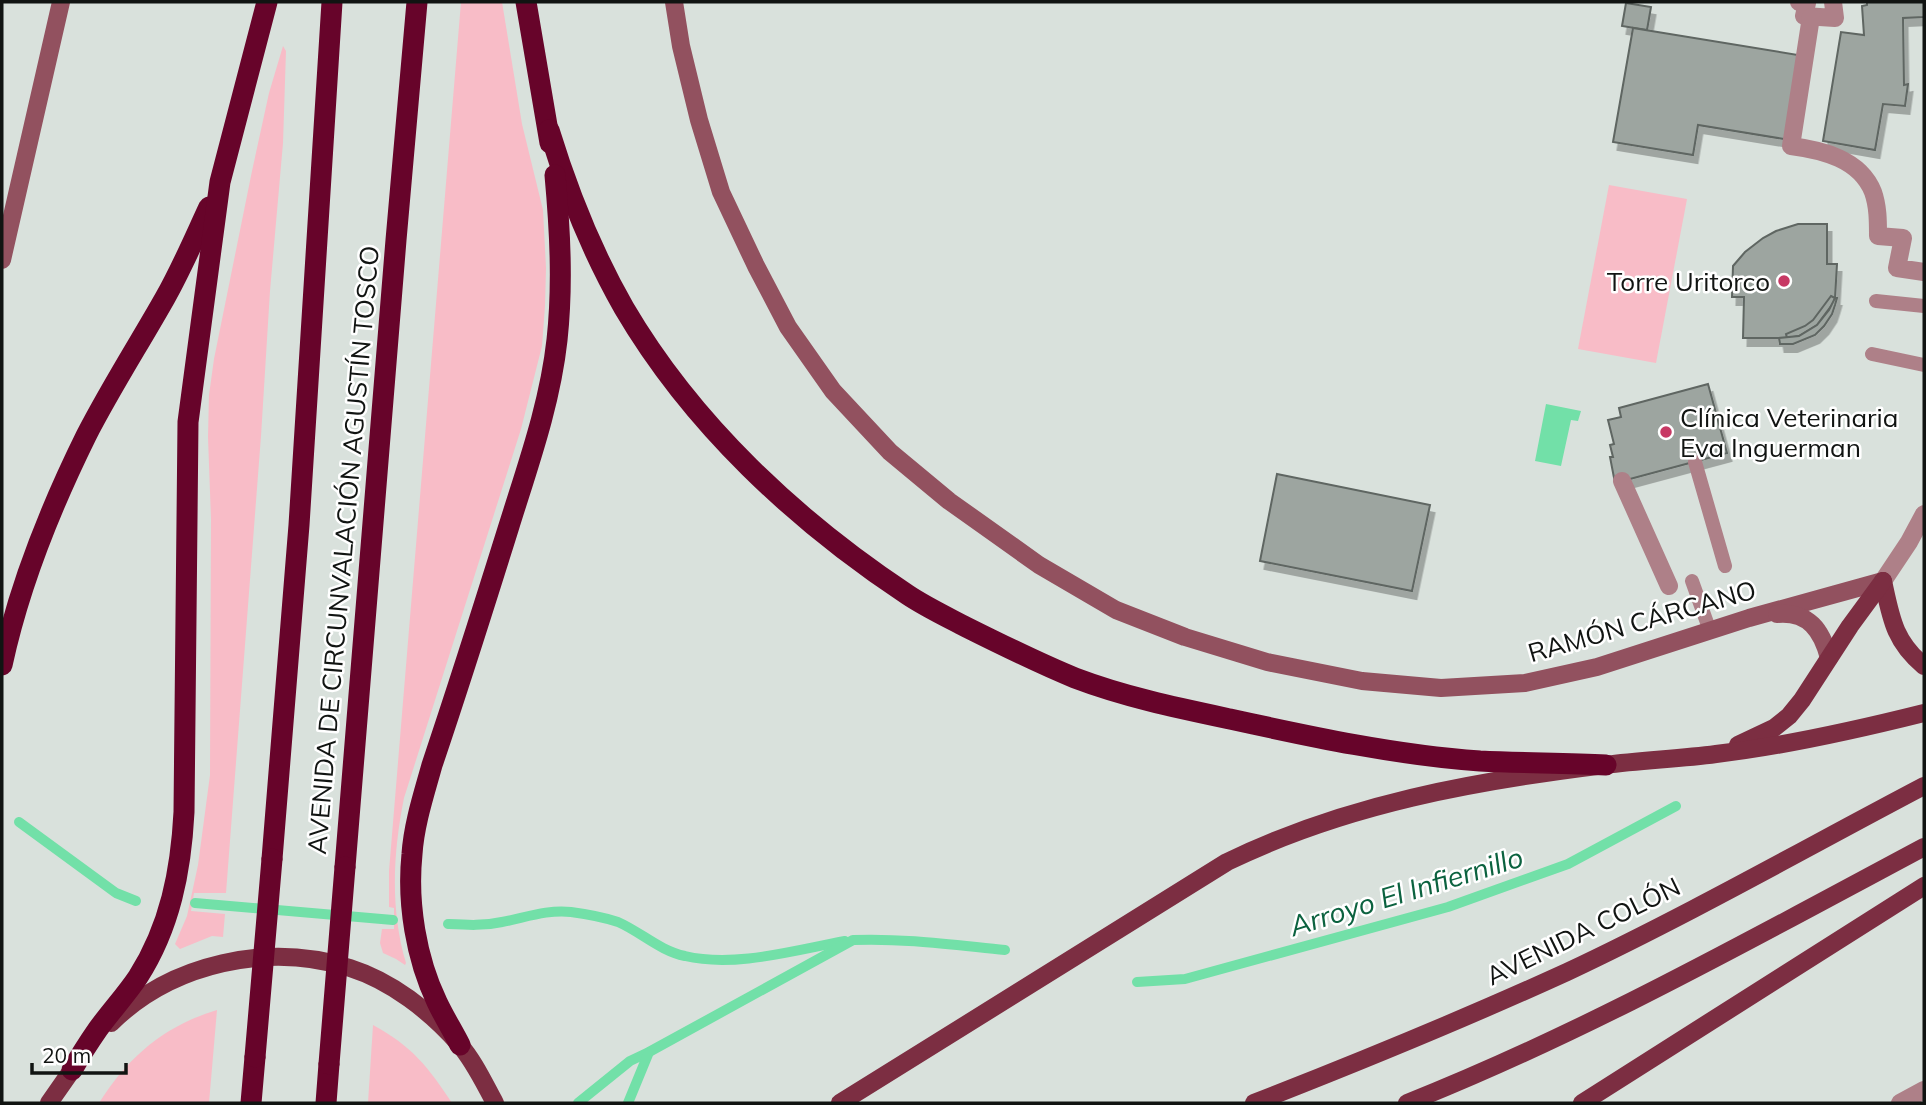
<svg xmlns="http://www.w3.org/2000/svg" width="1926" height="1105" font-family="Mulish,sans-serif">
	<defs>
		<filter id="shadow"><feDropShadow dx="4.5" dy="8" stdDeviation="0" flood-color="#0004"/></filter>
	</defs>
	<rect width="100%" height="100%" fill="#d9e1dc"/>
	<g fill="#f8bcc7">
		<path d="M461 2H502L522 124 543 210 546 268 545 306 542 346 521 429 404 798C393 853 390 909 406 963L405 965 396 959 383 953 380 943 382 929H394V908L389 907V871Z"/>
		<path d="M283 46 286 51 283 143 270 291 261 436 226 893H194L191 911 225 914 223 937 212 936 180 949 175 944 187 916 198 865 210 775 211 519 208 437 209 395 214 359 252 171 269 93Z"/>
		<path d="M1609 185 1687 199 1656 363 1578 349Z"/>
		<path d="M217 1010 209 1103H99C128 1057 164 1026 217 1010Z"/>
		<path d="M373 1025C412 1046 428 1067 452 1103H368Z"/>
	</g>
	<path fill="#72e0a8" d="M1546 404 1581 411 1578 421 1571 420 1561 466 1535 461Z"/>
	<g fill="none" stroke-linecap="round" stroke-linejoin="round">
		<g stroke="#72e0a8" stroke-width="10">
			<path d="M19 822 116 893 136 901"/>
			<path d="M195 903 393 920"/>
			<path d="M448 924C467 925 484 926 502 922 524 918 548 909 571 912 586 914 603 917 618 922 641 932 660 951 685 956 735 968 795 950 845 941"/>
			<path d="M1137 982 1185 979 1448 907 1568 864 1676 806"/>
			<path d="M578 1103 630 1061 649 1052 853 940C904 938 954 945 1005 950"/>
			<path d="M628 1103 649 1052"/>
		</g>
	</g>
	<g fill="#9da5a0" stroke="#5f6662" stroke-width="2" filter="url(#shadow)">
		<path d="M1867 2H1924V17L1903 18 1904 85 1908 84 1905 106 1883 104 1875 150 1823 141 1841 32 1864 35 1862 6 1867 5Z"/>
		<path d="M1626 3 1651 7 1647 30 1622 26Z"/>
		<path d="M1633 28 1804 56 1790 140 1698 125 1693 155 1613 142Z"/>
		<path d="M1798 224H1827V264H1837L1835 298 1834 302 1817 325 1799 336 1787 338H1743L1744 297H1732L1733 266 1745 252 1763 238 1776 231Z"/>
		<path d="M1831 296 1835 298 1834 302 1817 325 1799 336 1787 338 1786 334 1805 326 1813 320Z"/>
		<path d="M1835 298H1837L1835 305 1832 314 1824 326 1815 335 1793 344H1780L1779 338 1799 336 1817 325 1829 310Z"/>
		<path d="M1708 384 1727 453 1615 483 1610 457H1613L1610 445 1614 444 1608 420 1621 417 1619 408Z"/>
		<path d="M1277 474 1430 505 1412 591 1260 561Z"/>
	</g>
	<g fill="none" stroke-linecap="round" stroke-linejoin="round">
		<g stroke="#ae8088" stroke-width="14">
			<path d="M1876 301 1924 306"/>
			<path d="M1872 354 1924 365"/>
			<path d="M1695 462 1725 566"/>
			<path d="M1692 581 1710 631"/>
		</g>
		<g stroke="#ae8088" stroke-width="18">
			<path d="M1799 2 1807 3 1804 16 1835 18 1833 2"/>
			<path d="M1811 17 1791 146C1822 150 1860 159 1873 192 1878 206 1878 221 1878 236L1903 238 1897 268 1924 272"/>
			<path d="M1622 481 1669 586"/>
			<path d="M1883 581 1909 542 1924 514"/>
			<path d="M1900 1103 1924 1090"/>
		</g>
		<g stroke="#92515f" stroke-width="18">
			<path d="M674 2 681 46 699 120 721 192 756 266 788 327 833 391 890 452 949 501 1039 565 1116 610 1185 637 1267 662 1362 681 1441 688 1525 683 1597 667 1749 618 1883 581"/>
			<path d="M2 260 61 2"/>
			<path d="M1777 614C1809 611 1822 631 1829 658"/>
		</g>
		<g stroke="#7c2e42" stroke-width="18">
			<path d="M1883 581C1891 618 1894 641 1924 666"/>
			<path d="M1738 745 1774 728 1789 716 1802 700 1850 626 1883 581"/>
			<path d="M111 1023C172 963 268 942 350 968 391 981 430 1011 459 1044 474 1061 484 1083 495 1103"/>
			<path d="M49 1103 79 1060"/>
			<path d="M840 1103 1227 862C1346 804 1475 781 1605 765 1642 760 1679 759 1716 754 1786 746 1856 730 1924 713"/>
			<path d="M1254 1103C1359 1062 1464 1019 1567 972 1688 915 1806 848 1924 786"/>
			<path d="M1407 1103C1586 1032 1755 937 1924 847"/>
			<path d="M1582 1103 1924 886"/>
		</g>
		<g stroke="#67042a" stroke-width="21">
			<path d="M526 2 550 143"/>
			<path d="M549 130C568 192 592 252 624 308 692 424 796 521 908 595 926 607 947 617 966 627 1002 645 1038 663 1075 678 1125 697 1178 708 1230 719 1312 737 1396 755 1480 761 1522 763 1564 763 1606 765"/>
			<path d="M2 665C19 586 50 509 86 436 110 389 139 344 165 298 182 268 195 237 209 207"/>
			<path d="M272 859 299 525 332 2"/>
			<path d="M345 867 396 240 417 2"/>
			<path d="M460 1045C453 1031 444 1017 437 1002 416 958 407 903 412 854 414 824 424 794 432 765 459 685 484 606 509 526 528 465 550 404 557 340 563 285 560 230 555 175"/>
			<path d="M72 1070C80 1056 89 1042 98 1029 111 1011 126 995 138 977 170 927 181 871 184 812L188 422 220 182 267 2"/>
			<path d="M251 1103 255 1057"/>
			<path d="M326 1103 329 1064"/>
		</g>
		<g stroke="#67042a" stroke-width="21">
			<path d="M255 1057 272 859"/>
			<path d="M329 1064 345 867"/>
		</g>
	</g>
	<g fill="#c73964" stroke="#fff" stroke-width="2.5">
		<circle cx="1784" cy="281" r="7"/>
		<circle cx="1666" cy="432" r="7"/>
	</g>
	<g text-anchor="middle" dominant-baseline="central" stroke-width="5" stroke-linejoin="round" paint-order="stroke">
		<g font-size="26" fill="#111412" stroke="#fff" text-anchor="end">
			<text x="1770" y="281">Torre Uritorco</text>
			<text x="1680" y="417" text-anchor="start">Clínica Veterinaria<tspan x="1680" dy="30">Eva Inguerman</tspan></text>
		</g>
		<g font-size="26" fill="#111412" stroke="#fff">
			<text transform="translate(343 550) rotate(-85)">AVENIDA DE CIRCUNVALACIÓN AGUSTÍN TOSCO</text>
			<text transform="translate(1642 621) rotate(-16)">RAMÓN CÁRCANO</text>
			<text transform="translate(1583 931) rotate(-26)">AVENIDA COLÓN</text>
		</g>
		<g font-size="28" font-style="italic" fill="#0b623f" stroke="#fff">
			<text transform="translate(1406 891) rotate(-17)">Arroyo El Infiernillo</text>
		</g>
	</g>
	<rect width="1926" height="1105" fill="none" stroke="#111412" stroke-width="7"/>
	<path d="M32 1063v10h94v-10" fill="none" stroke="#111412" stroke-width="3.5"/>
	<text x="42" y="1063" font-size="21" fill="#111412" stroke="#ffffff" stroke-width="5" paint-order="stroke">20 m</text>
</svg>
